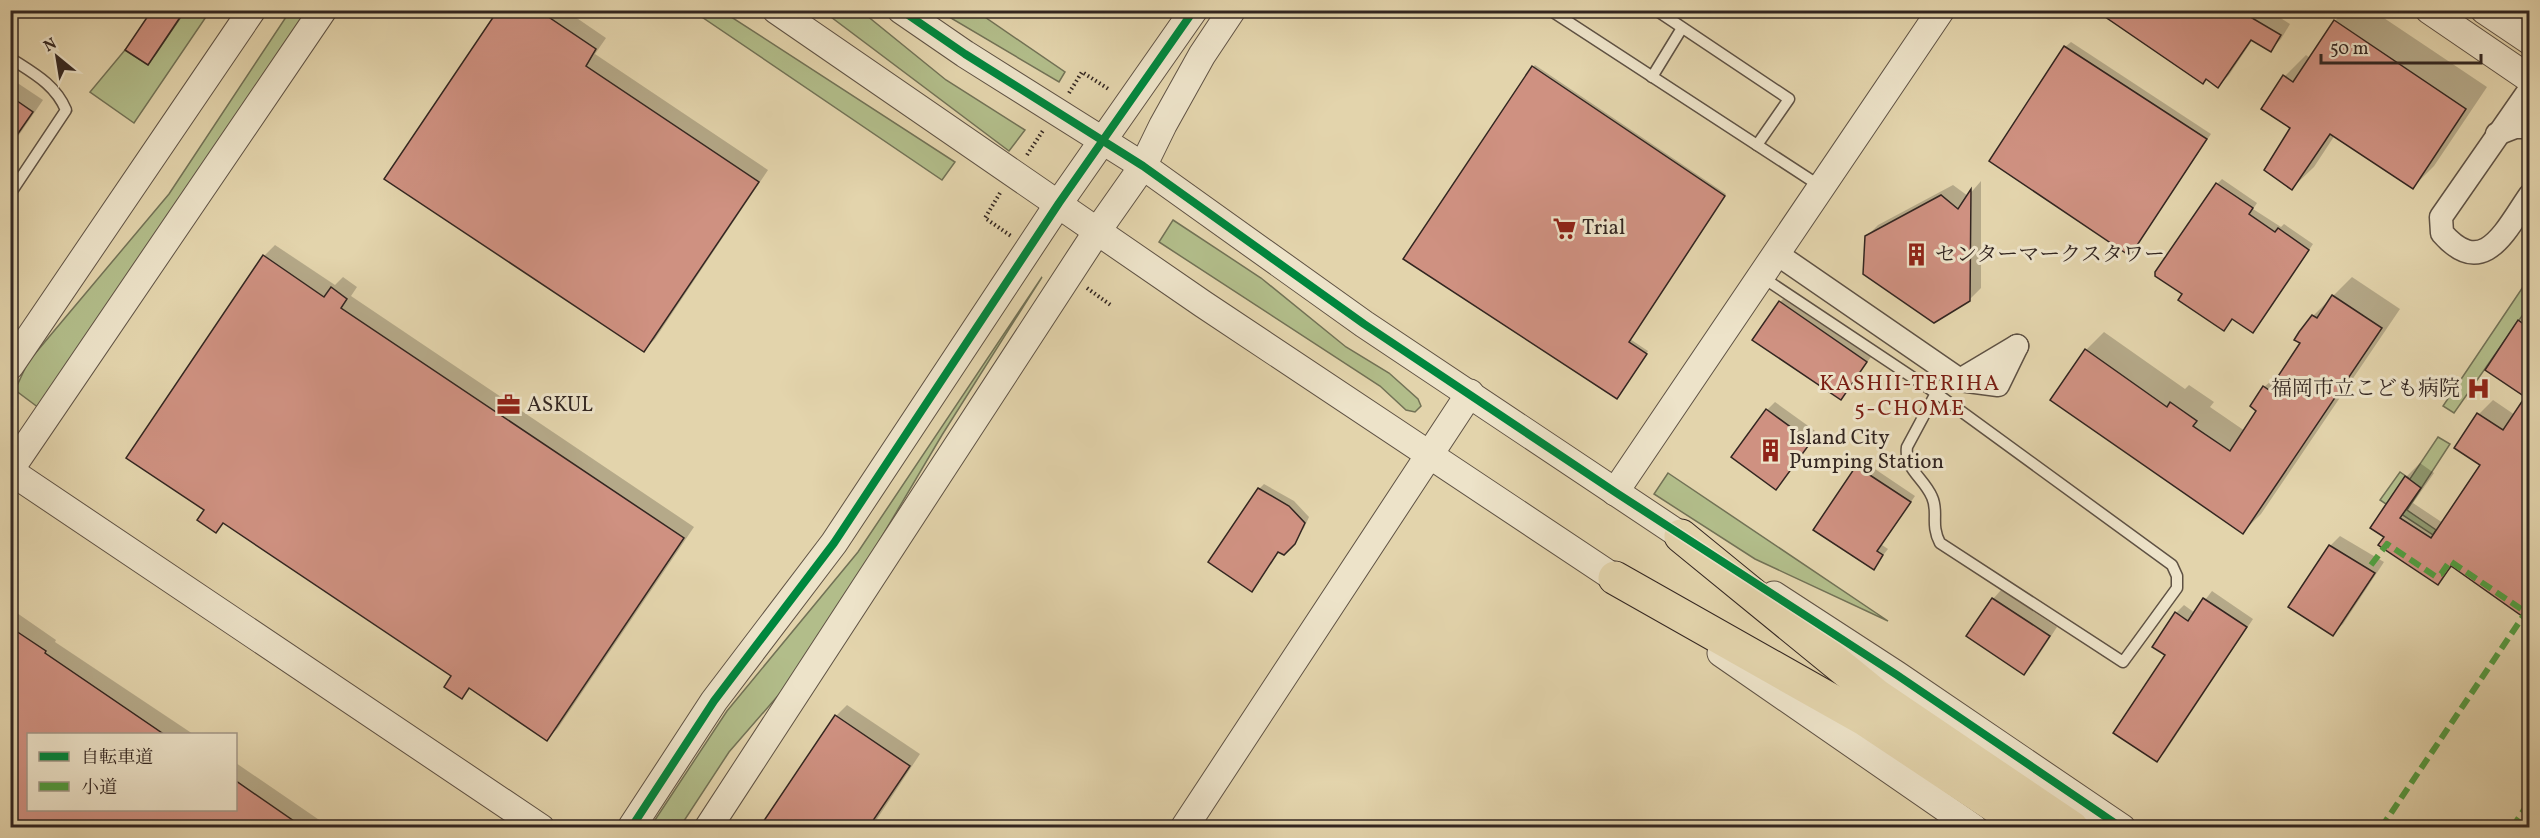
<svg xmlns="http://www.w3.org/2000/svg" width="2540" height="838" font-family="Vollkorn,'Noto Serif JP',serif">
	<rect width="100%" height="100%" fill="#e3d4ac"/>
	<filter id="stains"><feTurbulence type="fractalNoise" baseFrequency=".00333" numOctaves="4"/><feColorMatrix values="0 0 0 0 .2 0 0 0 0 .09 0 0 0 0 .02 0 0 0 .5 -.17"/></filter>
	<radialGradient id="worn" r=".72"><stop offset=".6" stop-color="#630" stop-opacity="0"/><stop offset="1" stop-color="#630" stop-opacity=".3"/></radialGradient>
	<g fill="#b2bd8a" stroke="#727256" stroke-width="1.5">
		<path d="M185 11H210L134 123 90 92 125 50 148 65Z"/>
		<path d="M290 11H309L39 408 15 390 28 362 169 194Z"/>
		<path d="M693 11H722L955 162 942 180Z"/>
		<path d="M823 11H861L946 80 1025 130 1009 151Z"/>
		<path d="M939 11H976L1065 72 1059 82Z"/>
		<path d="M1173 220 1261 278 1346 347 1389 373 1418 399 1421 406 1415 412 1406 410 1380 386 1159 242Z"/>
		<path d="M1042 277 942 435 868 560 782 691 729 752 680 827H660L653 823 727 711 858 552Z"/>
		<path d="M2529 278V306L2454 413 2443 406Z"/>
		<path d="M2438 437 2450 444 2407 510 2436 530 2433 535 2380 500 2400 472 2410 479Z"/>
		<path d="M1668 473 1888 621 1755 559 1654 494Z"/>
	</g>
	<g fill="#0003">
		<path d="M154 10H186L156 55 148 63Z"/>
		<path d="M499 10H565L606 38 595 54 768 170 655 339 644 350Z"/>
		<path d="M2098 10H2268L2290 24 2281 39 2270 50 2253 39 2229 75 2218 86Z"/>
		<path d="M2345 10H2372L2487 87 2434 166 2413 187 2335 135 2314 167 2292 188V128L2285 76 2306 55 2310 58 2335 21Z"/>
		<path d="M2071 42 2211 134 2130 254 2065 47Z"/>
		<path d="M1535 65 1726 194 1630 339 1648 351 1619 395 1533 67Z"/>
		<path d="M10 78 43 100 10 148Z"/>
		<path d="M2222 179 2257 203 2253 209 2281 227 2284 224 2313 244 2258 326 2233 318 2224 329 2184 293 2217 184Z"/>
		<path d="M1981 181V288L1969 300 1866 237 1878 225 1953 185 1968 196Z"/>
		<path d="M275 245 335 285 343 277 357 287 351 296 694 527 558 728 547 739 471 688 462 697 454 676 224 522 216 531 206 510 264 256Z"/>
		<path d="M2352 277 2400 309 2261 514 2243 532 2086 350 2104 332 2185 389 2189 385 2214 402 2210 407 2245 431 2258 411 2264 387 2284 370 2302 343 2313 316Z"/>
		<path d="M1788 294 1874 353 1840 398 1780 302Z"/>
		<path d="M2530 311V618L2454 565 2437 583 2386 536 2406 477 2420 463 2434 473 2413 503 2443 523 2482 465 2479 414 2493 400 2515 415 2527 396 2519 321Z"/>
		<path d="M1775 402 1818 433 1776 488 1767 410Z"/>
		<path d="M1863 461 1915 496 1882 545 1888 549 1873 568 1815 530Z"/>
		<path d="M1264 484 1294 501 1309 517 1304 528 1289 548 1279 551 1257 584 1259 489Z"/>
		<path d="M2340 536 2384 562 2343 624 2332 634 2330 546Z"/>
		<path d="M2001 590 2057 627 2033 664 2024 673 1969 636 1993 599Z"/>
		<path d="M2212 591 2253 619 2165 752 2157 760 2167 655 2176 613 2184 605 2195 613Z"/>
		<path d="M17 613 56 640 55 642 193 734H28V810H236V763L331 828H10V619Z"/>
		<path d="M847 705 920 754 871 828H761L836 716Z"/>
	</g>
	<g fill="#cf9181" stroke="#332621" stroke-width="1.5">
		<path d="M152 10H185L148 65 125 50Z"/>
		<path d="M498 10H538L596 49 586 66 759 182 644 352 384 179Z"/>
		<path d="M2095 10H2258L2252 18 2281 35 2271 52 2251 40 2218 88 2206 79 2203 84Z"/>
		<path d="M2334 20 2466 109 2413 189 2330 134 2292 190 2264 170 2290 128 2261 109 2283 75 2293 82Z"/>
		<path d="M2064 46 2207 139 2130 256 1989 161Z"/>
		<path d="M1532 66 1725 196 1629 342 1647 354 1617 399 1403 259Z"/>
		<path d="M10 96 33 112 10 145Z"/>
		<path d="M2216 183 2253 208 2249 214 2275 232 2278 228 2309 250 2253 333 2232 319 2224 331 2178 300 2182 294 2155 276V272Z"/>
		<path d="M1971 189 1970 301 1934 323 1863 274 1865 236 1941 195 1958 209Z"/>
		<path d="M263 255 324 297 331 287 347 299 341 308 684 538 547 741 469 688 462 699 444 687 451 676 223 523 216 533 197 520 204 510 126 458Z"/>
		<path d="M2332 295 2382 328 2243 534 2050 400 2085 349 2167 407 2170 402 2197 421 2193 426 2230 451 2256 411 2250 406 2263 386 2269 390 2300 343 2294 340 2299 332 2312 315 2317 318Z"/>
		<path d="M1779 301 1867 362 1841 400 1752 340Z"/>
		<path d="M2518 320 2529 328V621L2451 566 2438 585 2378 545 2384 537 2370 528 2405 476 2421 488 2400 518 2431 538 2480 465 2454 448 2477 413 2503 430 2525 397 2485 370Z"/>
		<path d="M1766 409 1811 442 1776 490 1731 457Z"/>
		<path d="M1856 466 1911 502 1877 551 1883 555 1874 570 1813 530Z"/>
		<path d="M1258 488 1289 506 1305 523 1295 544 1284 555 1278 552 1252 592 1208 562Z"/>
		<path d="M2329 545 2375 573 2333 636 2288 607Z"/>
		<path d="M1992 598 2050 636 2024 675 1966 636Z"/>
		<path d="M2203 598 2247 627 2157 762 2113 733 2165 655 2152 647 2175 612 2188 621Z"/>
		<path d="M10 627 46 651 45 653 165 735H28V810H236V781L304 828H10Z"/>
		<path d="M835 715 910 766 868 828H759Z"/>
	</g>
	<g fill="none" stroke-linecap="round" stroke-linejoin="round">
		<defs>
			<g id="service">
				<path d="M1550 10 1820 186"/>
				<path d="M1656 10 1789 99 1757 145"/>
				<path d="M10 58C33 73 55 84 66 110L10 194"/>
				<path d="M1652 77 1682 28"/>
				<path d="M1762 277 1936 393 2172 565 2177 576V588L2123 662 1940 543C1930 524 1939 512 1932 497 1924 478 1904 469 1907 447L1936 393"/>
			</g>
			<g id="minor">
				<path d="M2530 89 2441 217 2442 233C2484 281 2506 229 2530 195"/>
				<path d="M2497 134 2515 127H2530"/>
				<path d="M1777 254 1960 380 1998 385 2017 346"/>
				<path d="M1960 380 2017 346"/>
			</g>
			<g id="tertiary">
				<path d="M776 10 1203 304 1631 589"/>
				<path d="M901 10 965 54 1143 166 1364 324 1698 547"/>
				<path d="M2429 10 2530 79"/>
				<path d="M2484 10 2530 41"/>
				<path d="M10 366 252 10"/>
				<path d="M10 470 323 10"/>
				<path d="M10 471 541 828"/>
				<path d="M1615 492 1941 10"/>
				<path d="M1774 595 1897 675 2122 828"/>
				<path d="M1721 653 1974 828"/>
				<path d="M631 828 714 701 834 543 1059 203 1194 10"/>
				<path d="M708 828 1098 230 1143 166 1163 125 1202 55 1232 10"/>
				<path d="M1184 828 1470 393"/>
			</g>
			<g id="motorway">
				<path d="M1681 536 1877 696 2072 828"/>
				<path d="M1615 578 1866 720 2028 828"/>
			</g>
		</defs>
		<use href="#service" stroke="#5f5244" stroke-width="13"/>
		<use href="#minor" stroke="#5f5244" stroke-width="25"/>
		<use href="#tertiary" stroke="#5f5244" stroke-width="29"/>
		<use href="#motorway" stroke="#332621" stroke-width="35"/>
		<g stroke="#332621" stroke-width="4" stroke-dasharray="1.5 3" stroke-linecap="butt">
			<path d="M1069 93 1082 72 1110 90"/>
			<path d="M1027 155 1044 129"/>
			<path d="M1000 193 985 218 1011 236"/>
			<path d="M1087 288 1112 306"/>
		</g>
		<use href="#service" stroke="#ede3c9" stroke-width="10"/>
		<use href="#minor" stroke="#ede3c9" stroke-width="22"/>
		<use href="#tertiary" stroke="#ede3c9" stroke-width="27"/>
		<use href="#motorway" stroke="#e3d4ac" stroke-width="33"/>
		<g stroke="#519c3f" stroke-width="6" stroke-dasharray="12 6" stroke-linecap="butt">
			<path d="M2371 565 2387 544 2435 576 2441 574 2450 561 2530 615"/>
			<path d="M2381 828 2526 612"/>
			<path d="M2512 828 2530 801"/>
		</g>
		<defs>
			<g id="cycleway">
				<path d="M901 10 965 54 1143 166 1364 324 1615 492 1897 675 2122 828"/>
				<path d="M631 828 714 701 834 543 1059 203 1194 10"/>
			</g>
		</defs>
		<use href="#cycleway" stroke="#ede3c9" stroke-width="11"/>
		<use href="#cycleway" stroke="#00873e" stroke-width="8"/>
	</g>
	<defs>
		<symbol id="supermarket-bare" viewBox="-9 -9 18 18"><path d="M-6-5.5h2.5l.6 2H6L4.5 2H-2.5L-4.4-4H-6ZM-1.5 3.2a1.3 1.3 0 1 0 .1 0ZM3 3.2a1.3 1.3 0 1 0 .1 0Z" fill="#8f2418" stroke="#ede3c9" stroke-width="2.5" paint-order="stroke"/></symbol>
		<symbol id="building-bare" viewBox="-9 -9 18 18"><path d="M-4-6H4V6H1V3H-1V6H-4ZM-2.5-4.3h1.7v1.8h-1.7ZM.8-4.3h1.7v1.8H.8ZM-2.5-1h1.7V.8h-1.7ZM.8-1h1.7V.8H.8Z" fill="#8f2418" stroke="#ede3c9" stroke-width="2.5" paint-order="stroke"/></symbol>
		<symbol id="hospital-bare" viewBox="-9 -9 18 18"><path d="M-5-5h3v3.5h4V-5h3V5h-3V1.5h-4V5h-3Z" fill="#8f2418" stroke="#ede3c9" stroke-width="2.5" paint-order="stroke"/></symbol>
		<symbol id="office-bare" viewBox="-9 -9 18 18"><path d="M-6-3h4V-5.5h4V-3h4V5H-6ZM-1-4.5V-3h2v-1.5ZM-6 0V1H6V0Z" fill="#8f2418" stroke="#ede3c9" stroke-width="2.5" paint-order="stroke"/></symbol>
	</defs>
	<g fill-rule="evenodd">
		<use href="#supermarket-bare" x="1548" y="212" width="33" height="33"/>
		<use href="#building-bare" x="1900" y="238" width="33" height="33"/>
		<use href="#hospital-bare" x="2462" y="372" width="33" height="33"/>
		<use href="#office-bare" x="492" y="388" width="33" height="33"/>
		<use href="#building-bare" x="1754" y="434" width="33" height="33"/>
	</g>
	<g text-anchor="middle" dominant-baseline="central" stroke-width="6" stroke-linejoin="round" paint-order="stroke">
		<g font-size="21" fill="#332621" stroke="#ede3c9" text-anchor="start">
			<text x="1582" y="228">Trial</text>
			<text x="1935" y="255">センターマークスタワー</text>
			<text x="2460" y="389" text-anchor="end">福岡市立こども病院</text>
			<text x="527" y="405">ASKUL</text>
			<text x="1789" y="438">Island City<tspan x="1789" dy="24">Pumping Station</tspan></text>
		</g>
		<g font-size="22" letter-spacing="1.5" fill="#7a1f14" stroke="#ede3c9">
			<text x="1910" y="384">KASHII-TERIHA<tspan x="1910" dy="25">5-CHOME</tspan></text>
		</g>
	</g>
	<rect width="2540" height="838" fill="none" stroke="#e3d4ac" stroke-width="36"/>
	<rect x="12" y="12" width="2516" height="814" fill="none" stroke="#332621" stroke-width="3"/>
	<rect x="18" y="18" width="2504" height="802" fill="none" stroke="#332621" stroke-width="1.5"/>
	<rect x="27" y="733" width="210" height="78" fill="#ede3c9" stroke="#a39786" stroke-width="1.5"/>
	<rect x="39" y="752" width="30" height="9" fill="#00873e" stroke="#a39786" stroke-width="1.5"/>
	<text x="81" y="763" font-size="18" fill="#332621">自転車道</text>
	<rect x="39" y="782" width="30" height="9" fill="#519c3f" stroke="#a39786" stroke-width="1.5"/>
	<text x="81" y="793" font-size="18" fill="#332621">小道</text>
	<g transform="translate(57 57) rotate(330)" stroke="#ede3c9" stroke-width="4.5" paint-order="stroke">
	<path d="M0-4.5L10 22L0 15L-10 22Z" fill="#332621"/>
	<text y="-9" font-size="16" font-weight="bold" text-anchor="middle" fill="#332621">N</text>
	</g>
	<path d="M2321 54v9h160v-9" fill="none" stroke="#332621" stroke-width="3"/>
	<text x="2330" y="54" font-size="18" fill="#332621" stroke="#ede3c9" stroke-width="4.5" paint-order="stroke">50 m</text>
	<rect width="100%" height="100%" filter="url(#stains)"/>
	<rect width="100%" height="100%" fill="url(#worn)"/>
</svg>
